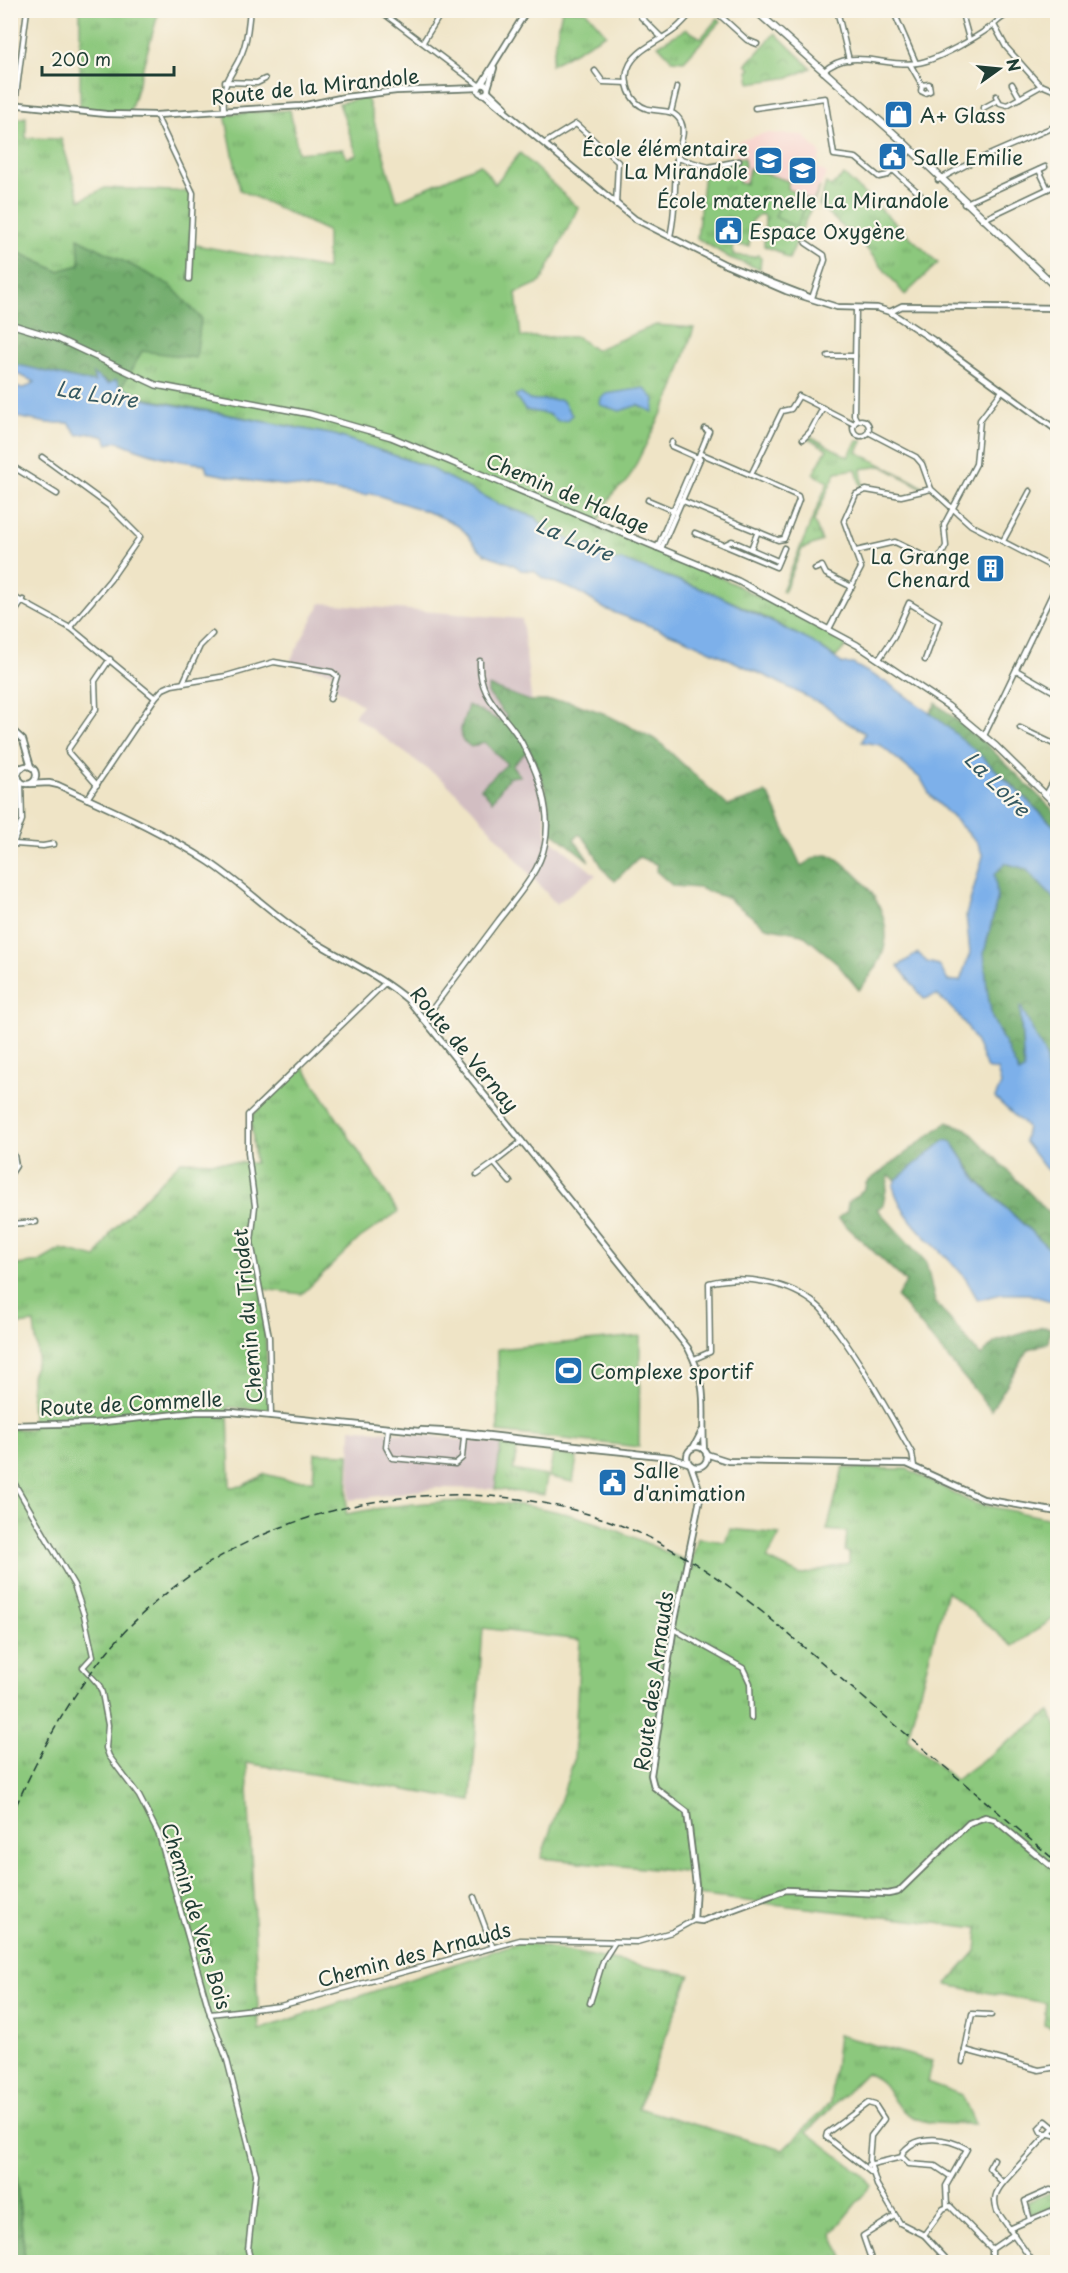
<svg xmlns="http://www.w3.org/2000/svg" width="1068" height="2273" font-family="'Playpen Sans',sans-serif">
	<defs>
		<pattern id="grass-tufts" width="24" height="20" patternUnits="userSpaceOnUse" patternTransform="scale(1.5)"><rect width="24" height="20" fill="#8cc87d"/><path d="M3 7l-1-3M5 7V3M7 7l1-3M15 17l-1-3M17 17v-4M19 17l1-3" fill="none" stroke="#72a467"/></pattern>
		<pattern id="forest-crowns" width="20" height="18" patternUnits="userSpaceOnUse" patternTransform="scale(1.5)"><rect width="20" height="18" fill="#71ac6c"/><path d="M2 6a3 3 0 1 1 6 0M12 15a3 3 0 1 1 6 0" fill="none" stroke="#5c8d5a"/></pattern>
		<pattern id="park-crowns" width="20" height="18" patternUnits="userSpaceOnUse" patternTransform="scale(1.5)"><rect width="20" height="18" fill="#8cc87d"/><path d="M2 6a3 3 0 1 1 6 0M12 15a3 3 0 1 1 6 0" fill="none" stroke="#72a467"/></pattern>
	</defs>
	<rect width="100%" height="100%" fill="#fbf7ec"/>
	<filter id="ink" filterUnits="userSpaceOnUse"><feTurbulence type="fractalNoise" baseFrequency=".0167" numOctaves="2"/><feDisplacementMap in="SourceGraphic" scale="12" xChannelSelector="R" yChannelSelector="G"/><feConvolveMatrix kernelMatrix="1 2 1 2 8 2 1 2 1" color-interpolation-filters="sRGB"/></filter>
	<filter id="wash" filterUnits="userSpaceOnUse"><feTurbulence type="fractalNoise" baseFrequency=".008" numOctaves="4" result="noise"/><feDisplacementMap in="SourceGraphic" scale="24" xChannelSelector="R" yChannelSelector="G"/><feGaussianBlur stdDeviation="1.35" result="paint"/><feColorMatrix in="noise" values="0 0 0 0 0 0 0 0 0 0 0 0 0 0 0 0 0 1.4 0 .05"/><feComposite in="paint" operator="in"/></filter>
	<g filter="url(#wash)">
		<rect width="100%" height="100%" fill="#efe4c6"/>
		<path fill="#f7d0cb" d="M765 133 803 135 821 154 816 167 827 173 813 202 788 189V181L738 183 740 166H745L744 157 735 159 736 142Z"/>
		<g fill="#d2bec2">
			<path d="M321 603 522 619 547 836 596 875 556 904 470 806 444 781 354 716 362 705 334 687 337 676 332 672 289 663Z"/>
			<path d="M351 1428 501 1444 495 1489 437 1488 349 1500Z"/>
		</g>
		<g fill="url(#grass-tufts)" stroke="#568258" stroke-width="1.5">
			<path d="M562 10 586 11 606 34 551 65Z"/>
			<path d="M80 11H159L130 112 80 109Z"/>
			<path d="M718 18 721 21 684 61 672 60 658 45 686 29 701 38Z"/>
			<path d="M367 97 397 201 480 164 495 184 520 153 578 208 541 282 516 293 521 337H577L595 350 656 325 694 328 673 391 627 482 614 492 595 527 720 577 849 643 836 657C764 613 684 575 602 559V552L549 532 535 517 500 505 428 467 335 435 143 398C136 390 130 393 121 388L142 351 79 238 80 265 58 271 11 249V125L13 120 26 117V138L61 139 80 200 105 188 192 192 190 244 327 269V231L240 190 225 114 290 110 298 153 343 149 347 158 357 155 339 103Z"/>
			<path d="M744 157 745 167 740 166 739 183 746 184 749 168 788 181V189L813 202 820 187 789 259 783 256 782 253 764 246 765 217 761 214 752 220 749 246 733 245V255L754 257 758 255 761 258 760 269 730 258 697 238 705 163Z"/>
			<path d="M844 175 938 263 905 295 867 249 819 205 826 183 831 187Z"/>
			<path d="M810 436 848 457 857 441 863 440 857 452 926 488H922L882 466 861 469 863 488H861L856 469 836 472 814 521 822 541 802 549 784 592 782 591 828 482 813 474 827 449 809 439Z"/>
			<path d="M303 1066 398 1212 360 1238 302 1294 263 1289 269 1410 228 1407 230 1487 242 1486 265 1474 288 1480H313L315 1453 349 1454 346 1514C432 1497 518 1494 603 1525 633 1536 662 1551 691 1563L698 1538 725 1542 730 1529 780 1534 767 1559 800 1575 849 1563V1553L845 1551 847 1532 827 1530 843 1468 908 1469 973 1503 1057 1520V1616L1013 1646 947 1591 907 1739 955 1780 1050 1712 1058 1729 1057 2030 1044 2025 1046 2003 946 1985 976 1951 978 1928 696 1895 694 1873 541 1858 574 1760 580 1640 483 1628 471 1801 247 1763 259 2030 520 1942 690 1975 638 2108 783 2150 830 2103 838 2035 932 2061 927 2082 962 2095 975 2124C948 2123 918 2128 898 2106 884 2089 890 2084 866 2073L807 2132 863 2175 871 2185 832 2233 845 2262H11L25 2260 13 2142 10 2138V1429H32L31 1376 38 1358 34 1323 11 1326 16 1352 11 1354V1266L39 1262 61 1249 96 1258 112 1231 181 1161 255 1163 251 1117Z"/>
			<path d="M501 1444 518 1446 513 1470 547 1476 544 1495 495 1489Z"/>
			<path d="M1051 2192 1057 2201V2206L1030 2215 1027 2203Z"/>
		</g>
		<g fill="url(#forest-crowns)" stroke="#487450" stroke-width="1.5">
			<path d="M78 238 170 285 201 318 196 358 142 351 121 388 93 375 95 382C66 379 39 368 11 364V249L58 271 80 265Z"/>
			<path d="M488 686 530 701H568L603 713 657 740 728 806 765 793 770 797 801 866C810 861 817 854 829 855 835 856 840 861 845 865 867 882 887 908 886 938 884 960 872 974 859 990L835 961 802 934 766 927 727 898 699 888 673 886 656 871 658 865 639 857 615 881C598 869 596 847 579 834L574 839 589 861 551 831C551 800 542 776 529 749L512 766 520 776 509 777 492 801 481 788 507 764 484 742 471 747 462 740 461 729 468 705 500 721 507 717 488 693Z"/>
			<path d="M936 703 986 744 1057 814V829L1012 784 930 713Z"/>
			<path d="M1005 863 1026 869 1057 902V1094L1046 1079V1057L1020 1008 1024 1072 1019 1073 992 1018 987 990 984 953 997 900 994 874Z"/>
			<path d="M947 1122 967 1129 1057 1221V1256L979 1182 952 1142 945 1140 896 1180 889 1175 883 1205 877 1209 926 1262 935 1302 981 1356 995 1342 1043 1327 1050 1328 1048 1343 1029 1349 991 1410 897 1297 906 1282 838 1218 847 1211 848 1203 865 1188 866 1183Z"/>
			<path d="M10 2138 13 2142 25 2260 11 2262Z"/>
		</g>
		<path fill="url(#park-crowns)" stroke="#568258" stroke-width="1.5" d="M775 33 811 68 791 77 750 83 748 71 751 69 746 65Z"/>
		<g fill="#8cc87d" stroke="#568258" stroke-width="1.5">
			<path d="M782 200 804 210 796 227 775 217Z"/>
			<path d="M640 1336 639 1447 498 1432V1349Z"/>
			<path d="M553 1453 577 1457 573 1482 549 1477Z"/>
		</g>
		<g fill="#7db0ea" stroke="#4e768f" stroke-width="1.5">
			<path d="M11 364C39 368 66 379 95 382L93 374 108 384 116 380C122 393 134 388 143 399L335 435 428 467 500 505 535 517 549 532 603 552 602 559 624 561 715 594 812 642 843 664H853L889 684 938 719 978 753 1057 829V902L1026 869 1005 863 995 874 997 900 984 953 987 990 992 1018 1019 1073 1024 1071 1020 1005 1046 1057 1047 1079 1057 1094V1178L1045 1168 1024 1141 1027 1127 995 1098 1001 1084 997 1070 987 1069C973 1032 967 1021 937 995L924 999 898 966 918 953 927 962 939 965 948 981H960L970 953 966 915 983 856 977 842 930 795 921 779 880 745 862 742 865 733 839 718 829 708 774 680 685 639 605 609 579 592 543 578 534 571 521 570C510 560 497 560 484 553 474 547 472 539 465 532 451 516 393 501 371 493L366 495 256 482 207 472 205 464C173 461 146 454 117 441L108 444 105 437 90 433 78 435 69 423H47L11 416V387L25 388 35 382 11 371Z"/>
			<path d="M644 388 655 400 653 412 638 405 620 411 600 405 601 398 606 394Z"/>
			<path d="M521 393 529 400H562L572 415 568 420 558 421 548 414 525 410 515 395Z"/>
			<path d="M945 1140 952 1142 978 1182 1057 1256V1303L1028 1294H1000L978 1300C973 1292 969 1283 963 1275 939 1246 904 1225 893 1186L896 1180Z"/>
		</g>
	</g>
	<g filter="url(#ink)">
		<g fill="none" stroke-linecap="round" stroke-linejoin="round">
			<defs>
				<g id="minor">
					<path d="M379 10 480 86"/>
					<path d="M639 10 641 17 662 38"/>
					<path d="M714 10 747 40 757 44"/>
					<path d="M837 10 849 60"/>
					<path d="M893 10 916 63"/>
					<path d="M961 10 969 39"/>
					<path d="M994 25 1006 47 1039 84 1058 92"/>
					<path d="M423 42 443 10"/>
					<path d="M910 64 922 85 921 91 925 93 930 91 929 84 922 85"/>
					<path d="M595 71 603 82 627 83"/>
					<path d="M823 72C850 46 885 68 917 63 936 61 977 37 992 26 1000 19 1004 15 1015 10"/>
					<path d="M225 82 257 83 265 79"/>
					<path d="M1012 84 1020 98"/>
					<path d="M996 96 1000 103 1007 105 1041 86"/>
					<path d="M15 104 27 10"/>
					<path d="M755 108 825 98 834 155 856 158 879 177 888 175 911 150"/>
					<path d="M983 108 998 100"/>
					<path d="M224 110C222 78 231 79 242 53 248 39 248 25 250 10"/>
					<path d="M671 112 677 87"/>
					<path d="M156 115 193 193 189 279"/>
					<path d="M545 143 576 124 618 162 616 205"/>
					<path d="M677 158 709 167 739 161"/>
					<path d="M893 170 920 194"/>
					<path d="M1039 170 1048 189"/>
					<path d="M938 180 968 164 1058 125"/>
					<path d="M964 204 1045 167"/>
					<path d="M982 220 1058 184"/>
					<path d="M670 236C677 209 673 181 678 153 680 142 686 133 681 122 674 108 661 112 648 109 630 104 621 80 630 64 639 48 660 41 674 30 681 25 687 17 694 10"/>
					<path d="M806 243 824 255 825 260 812 298"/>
					<path d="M856 309 854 415 857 421"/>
					<path d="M828 356H855"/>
					<circle cx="861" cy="428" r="8"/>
					<path d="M868 432 916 457 922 464 931 489 971 525 1058 570"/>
					<path d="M803 439 810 432 823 408"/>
					<path d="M700 453 709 431 705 429"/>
					<path d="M42 457 109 506 140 537 110 580 70 627"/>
					<path d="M698 458 700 453 751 475 782 411 791 409 799 396 854 424"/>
					<path d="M10 465 57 494"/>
					<path d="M678 499 778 540 784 539 799 500 798 496 751 475"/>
					<path d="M648 500 674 511"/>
					<path d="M695 533 776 567 784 548"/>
					<path d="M1003 541 1030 491"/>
					<path d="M724 545 732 541 778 561"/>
					<path d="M657 548 696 457"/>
					<path d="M661 549 700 459 671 446 672 442"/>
					<path d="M751 549 758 531"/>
					<path d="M856 551 895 542 930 559H936L942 554 946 546 944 525 976 464 980 420 1002 391"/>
					<path d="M815 569 822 566 826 574 852 587"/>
					<path d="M10 595 72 629 155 698"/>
					<path d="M10 619 23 600"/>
					<path d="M829 629 861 568 844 521 856 494 866 490 901 496 931 489"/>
					<path d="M879 659 894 637 909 603 939 621 925 660"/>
					<path d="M1016 670 1058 694"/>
					<path d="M183 683 200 646 212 634"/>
					<path d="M1020 728 1058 746"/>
					<path d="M984 736 1058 582"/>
					<path d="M97 785 68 752 69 748 96 709 95 681 110 659"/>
					<path d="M1046 795 1058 773"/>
					<path d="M87 799 155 698 163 689 172 685 226 676 274 662 332 672 337 676 330 699"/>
					<path d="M15 844 43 846 54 844"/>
					<path d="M10 852 22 820 21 781"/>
					<path d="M424 1020C449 987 473 954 498 921 515 899 540 872 545 844 552 810 538 773 522 743 506 713 478 700 480 661"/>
					<path d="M10 1175 16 1166 14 1155"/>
					<path d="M477 1175 494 1163"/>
					<path d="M510 1182 494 1163 522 1141"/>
					<path d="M10 1224 36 1222"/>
					<path d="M694 1359 710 1352 709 1283C744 1274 790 1282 818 1306 826 1312 831 1324 838 1332 866 1370 888 1412 912 1453L914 1466"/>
					<path d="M271 1416 269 1337 251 1242 255 1206 248 1153V1115L385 983"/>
					<path d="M388 1428 386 1447 392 1458 455 1464 462 1458 464 1437"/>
					<path d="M10 1476 74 1585 84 1615 93 1656 83 1667 99 1685 102 1693 108 1725 106 1748 109 1756 139 1796 159 1835 210 2014 227 2060 256 2174 248 2250 251 2262"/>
					<path d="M675 1630 743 1668 750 1683 751 1718"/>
					<path d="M474 1897 493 1948"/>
					<path d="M590 2003 603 1961 615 1942"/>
					<path d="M210 2014 280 2006 520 1940 637 1942 672 1932 694 1920"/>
					<path d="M991 2015 972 2014 965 2050 1039 2070 1058 2067"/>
					<path d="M963 2062 965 2050"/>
					<path d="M1058 2131 1046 2121 1039 2128 1041 2132 1058 2136"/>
					<path d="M994 2159 989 2168 1003 2183"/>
					<path d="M868 2165 902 2157"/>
					<path d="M873 2174 826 2137 827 2133 868 2103 875 2105 884 2119 871 2136 869 2160 877 2185 900 2223 924 2235 949 2262"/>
					<path d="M947 2206 946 2186 967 2149C948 2138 919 2133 903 2152L902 2157 909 2164 935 2166 950 2176"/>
					<path d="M1030 2220 1025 2201 1050 2190 1055 2191 1058 2196"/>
					<path d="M1009 2229 1058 2208"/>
					<path d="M924 2235 943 2209 950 2206 992 2249V2262"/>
					<path d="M992 2249 1014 2234"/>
					<path d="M872 2262 863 2236 895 2216"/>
					<path d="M1033 2262 997 2211C993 2199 995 2193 1003 2183L1054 2127"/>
				</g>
				<g id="tertiary">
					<circle cx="483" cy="89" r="5"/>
					<path d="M481 85 527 10"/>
					<path d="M488 88 494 68"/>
					<path d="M488 91 505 107"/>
					<path d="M484 94 635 219 726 265"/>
					<path d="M10 104 106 114 156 115 301 106 345 97 396 91 479 88"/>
					<path d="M812 298 726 265 786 291 837 307 877 308 890 312 933 340 1058 431"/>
					<path d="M890 312 902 306 1058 308"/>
					<path d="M10 728 23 740 31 767"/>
					<path d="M10 765 22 768"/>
					<circle cx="27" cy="775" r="9"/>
					<path d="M10 768 19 778"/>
					<path d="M30 784 49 783 58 785C109 809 162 831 209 862 242 884 271 913 304 935 338 957 378 974 409 1001L688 1348C710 1390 701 1407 704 1450"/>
					<path d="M10 1425 95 1423 195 1412H232L634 1453"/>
					<path d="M421 1430 462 1432 618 1450"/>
					<circle cx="697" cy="1457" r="10"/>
					<path d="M693 1448 702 1431"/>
					<path d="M632 1453 670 1457 688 1463"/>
					<path d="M706 1454 728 1461 907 1464 983 1499 1058 1512"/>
					<path d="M691 1466 701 1494 675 1620 651 1775 654 1787 687 1812 696 1885 694 1920 702 1921 786 1890 888 1894 898 1892 969 1823 985 1817 995 1820 1058 1872"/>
				</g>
				<path id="secondary" d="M10 324 56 338 156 385 310 414 391 437 738 581 857 645 948 706 996 746 1058 807"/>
				<path id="primary" d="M755 10 900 139 1058 289"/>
			</defs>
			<use href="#minor" stroke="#687767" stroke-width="7"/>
			<use href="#tertiary" stroke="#687767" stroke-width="8"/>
			<use href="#secondary" stroke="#687767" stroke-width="8"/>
			<use href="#primary" stroke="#687767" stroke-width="9"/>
			<use href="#minor" stroke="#fff" stroke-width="4"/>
			<use href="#tertiary" stroke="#fff" stroke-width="4.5"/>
			<use href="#secondary" stroke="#fff" stroke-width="5"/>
			<use href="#primary" stroke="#fff" stroke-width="6"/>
			<path stroke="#1f3d34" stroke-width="1.5" stroke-dasharray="9 4.5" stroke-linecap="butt" d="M10 1819C41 1749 76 1682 130 1626 261 1492 482 1457 650 1538 692 1559 729 1585 766 1615L1058 1863"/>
		</g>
	</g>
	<defs>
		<symbol id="shop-square" viewBox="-11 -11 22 22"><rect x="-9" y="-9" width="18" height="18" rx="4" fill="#1f6fb2" stroke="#fbf7ec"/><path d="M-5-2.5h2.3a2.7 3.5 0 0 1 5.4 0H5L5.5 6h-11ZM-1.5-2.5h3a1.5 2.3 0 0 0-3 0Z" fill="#fff"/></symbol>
		<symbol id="civic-square" viewBox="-11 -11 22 22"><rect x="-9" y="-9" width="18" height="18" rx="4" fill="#1f6fb2" stroke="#fbf7ec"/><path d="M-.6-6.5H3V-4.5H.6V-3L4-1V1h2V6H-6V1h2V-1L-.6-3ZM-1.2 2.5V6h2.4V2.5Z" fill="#fff"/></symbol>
		<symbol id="school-square" viewBox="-11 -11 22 22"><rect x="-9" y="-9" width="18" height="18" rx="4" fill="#1f6fb2" stroke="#fbf7ec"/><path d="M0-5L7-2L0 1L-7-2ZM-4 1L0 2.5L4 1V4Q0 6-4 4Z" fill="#fff"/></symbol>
		<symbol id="building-square" viewBox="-11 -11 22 22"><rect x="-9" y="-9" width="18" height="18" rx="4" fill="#1f6fb2" stroke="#fbf7ec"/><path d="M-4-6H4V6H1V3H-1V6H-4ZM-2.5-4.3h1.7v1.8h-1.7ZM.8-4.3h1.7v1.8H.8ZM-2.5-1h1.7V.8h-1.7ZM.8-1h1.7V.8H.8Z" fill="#fff"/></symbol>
		<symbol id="stadium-square" viewBox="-11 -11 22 22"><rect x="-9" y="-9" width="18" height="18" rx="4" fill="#1f6fb2" stroke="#fbf7ec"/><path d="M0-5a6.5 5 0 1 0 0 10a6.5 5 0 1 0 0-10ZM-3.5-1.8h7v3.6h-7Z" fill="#fff"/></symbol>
	</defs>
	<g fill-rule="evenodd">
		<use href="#shop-square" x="882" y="98" width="33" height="33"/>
		<use href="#civic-square" x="876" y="140" width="33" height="33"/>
		<use href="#school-square" x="752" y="144" width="33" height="33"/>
		<use href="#school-square" x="786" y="154" width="33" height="33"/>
		<use href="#civic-square" x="712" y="214" width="33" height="33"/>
		<use href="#building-square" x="974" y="552" width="33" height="33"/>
		<use href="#stadium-square" x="552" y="1354" width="33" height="33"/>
		<use href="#civic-square" x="596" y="1466" width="33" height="33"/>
	</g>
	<g text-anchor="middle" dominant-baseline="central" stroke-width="4.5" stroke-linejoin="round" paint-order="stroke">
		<g font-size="20" fill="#1f3d34" stroke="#fbf7ec">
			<text transform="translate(315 86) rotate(-6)">Route de la Mirandole</text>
			<text transform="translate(568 493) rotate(23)">Chemin de Halage</text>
			<text transform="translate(465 1049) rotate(50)">Route de Vernay</text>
			<text transform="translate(247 1316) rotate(-95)">Chemin du Triodet</text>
			<text transform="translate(131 1403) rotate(-3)">Route de Commelle</text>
			<text transform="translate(653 1681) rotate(-82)">Route des Arnauds</text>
			<text transform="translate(197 1916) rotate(73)">Chemin de Vers Bois</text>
			<text transform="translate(414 1954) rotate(-15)">Chemin des Arnauds</text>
		</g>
		<g font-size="20" fill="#1f3d34" stroke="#fbf7ec" text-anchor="start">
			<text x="920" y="115">A+ Glass</text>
			<text x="748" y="148" text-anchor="end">École élémentaire<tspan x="748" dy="23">La Mirandole</tspan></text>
			<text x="913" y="157">Salle Emilie</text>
			<text x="803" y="200" text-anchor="middle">École maternelle La Mirandole</text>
			<text x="749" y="231">Espace Oxygène</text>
			<text x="970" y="556" text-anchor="end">La Grange<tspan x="970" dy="23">Chenard</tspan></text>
			<text x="590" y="1371">Complexe sportif</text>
			<text x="633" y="1470">Salle<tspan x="633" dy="23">d'animation</tspan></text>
		</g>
		<g font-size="21" font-style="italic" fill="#365a62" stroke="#fbf7ec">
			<text transform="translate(97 393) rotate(9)">La Loire</text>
			<text transform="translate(575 538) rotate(23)">La Loire</text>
			<text transform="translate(998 783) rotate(45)">La Loire</text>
		</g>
	</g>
	<rect width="1068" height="2273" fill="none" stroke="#fbf7ec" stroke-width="36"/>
	<g transform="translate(999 69) rotate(75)" stroke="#fbf7ec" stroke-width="4.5" paint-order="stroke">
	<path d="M0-4.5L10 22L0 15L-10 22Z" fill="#1f3d34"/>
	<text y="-9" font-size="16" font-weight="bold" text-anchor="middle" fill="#1f3d34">N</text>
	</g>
	<path d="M42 66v9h132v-9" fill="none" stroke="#1f3d34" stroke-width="3"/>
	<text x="51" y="66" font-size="18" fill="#1f3d34" stroke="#fbf7ec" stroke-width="4.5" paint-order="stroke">200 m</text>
</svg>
